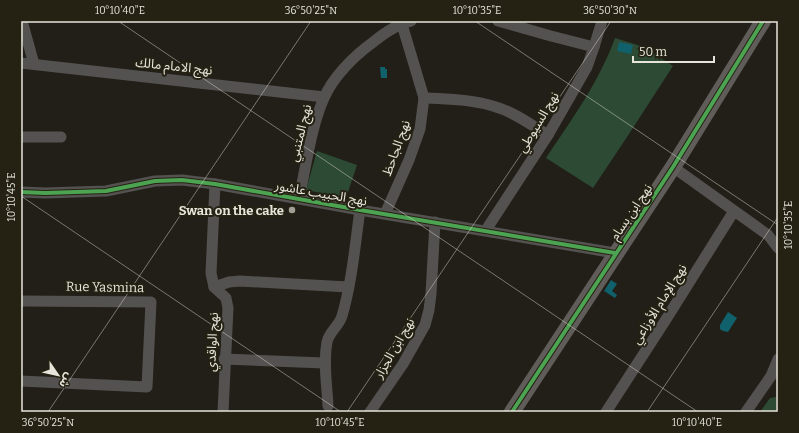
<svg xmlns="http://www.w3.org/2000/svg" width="799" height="433" font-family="Bitter,'Noto Sans Arabic',serif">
	<rect width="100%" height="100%" fill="#211f17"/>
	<g fill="#2d4a34">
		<path d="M615 38 644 47 673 66 627 137 593 188 546 158C572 119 599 82 615 38Z"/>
		<path d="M317 151 357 165 346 198 306 190Z"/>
		<path d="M776 397V412H760L770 398Z"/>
	</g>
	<g fill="#10616c">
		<path d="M619 42 633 45 631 54 617 51Z"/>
		<path d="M380 67H385V69H387V78H381Z"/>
		<path d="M611 280 617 284 612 291 617 295 615 298 604 291Z"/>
		<path d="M728 312 737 318 728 332 723 331 720 329V325Z"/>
	</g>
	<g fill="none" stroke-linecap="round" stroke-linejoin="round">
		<g stroke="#545250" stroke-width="11">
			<path d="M22 21 34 64"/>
			<path d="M498 21 551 36 594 47"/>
			<path d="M21 63 324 97"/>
			<path d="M424 98C454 99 486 100 513 114 525 120 536 128 548 135"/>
			<path d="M21 137H61"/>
			<path d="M673 167 768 235 778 248"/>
			<path d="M215 184 211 273 214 287 226 298 228 308 223 412"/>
			<path d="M21 192 45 193 106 191 155 181 182 180 215 184 360 210 615 253"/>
			<path d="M299 198C306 167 311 127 324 98 333 77 354 56 372 43 383 34 397 24 411 21"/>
			<path d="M385 214 409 160 420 129 424 98 401 21"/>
			<path d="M486 230 548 135 587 67 594 47 602 21"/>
			<path d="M214 287 229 282 240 281 348 287"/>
			<path d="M21 301 151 302 147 387 21 381"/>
			<path d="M224 359 324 363"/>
			<path d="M328 406C327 384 323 363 327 342 329 332 339 326 342 316 352 282 355 245 360 210"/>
			<path d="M370 412 403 364 425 325 429 310 431 294 435 222"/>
			<path d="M606 412 665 321 734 211"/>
			<path d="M746 412 771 376 778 359"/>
		</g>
		<path stroke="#605c5a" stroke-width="16" d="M512 412 673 167 763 21"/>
		<defs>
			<g id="cycleway">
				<path d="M21 192 45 193 106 191 155 181 182 180 215 184 360 210 615 253"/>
				<path d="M512 412 673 167 763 21"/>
			</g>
		</defs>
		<use href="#cycleway" stroke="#252213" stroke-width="6"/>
		<use href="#cycleway" stroke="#4ca352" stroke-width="4"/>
	</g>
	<path fill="none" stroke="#e7e5db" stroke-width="1" stroke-opacity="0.45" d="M118 21 698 412M475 21 778 225M21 196 341 412M48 412 311 21M347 412 611 21M647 412 778 217"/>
	<circle fill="#a2a096" stroke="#252213" stroke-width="1.5" cx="292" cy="210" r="4"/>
	<g text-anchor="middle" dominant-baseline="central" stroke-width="4" stroke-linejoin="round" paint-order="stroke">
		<g font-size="13" fill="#e7e5db" stroke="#252213">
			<text transform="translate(174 66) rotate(6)">نهج الامام مالك</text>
			<text transform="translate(538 122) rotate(-59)">نهج السيوطي</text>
			<text transform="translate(300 133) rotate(-76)">نهج المتنبي</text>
			<text transform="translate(396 148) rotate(-70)">نهج الجاحظ</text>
			<text transform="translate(321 193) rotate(10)">نهج الحبيب عاشور</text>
			<text transform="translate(631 212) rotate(-56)">نهج ابن بسام</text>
			<text transform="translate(105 287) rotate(1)">Rue Yasmina</text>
			<text transform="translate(659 304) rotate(-58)">نهج الإمام الأوزاعي</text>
			<text transform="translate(212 342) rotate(-87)">نهج الواقدي</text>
			<text transform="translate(394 348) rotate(-60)">نهج ابن الجزار</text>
		</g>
		<g font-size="13" font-weight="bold" fill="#e7e5db" stroke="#252213" text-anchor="end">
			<text x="284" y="210">Swan on the cake</text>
		</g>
	</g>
	<rect width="799" height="433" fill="none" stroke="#252213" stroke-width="44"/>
	<g transform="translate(58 375) rotate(124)" stroke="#252213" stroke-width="3" paint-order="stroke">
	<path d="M0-3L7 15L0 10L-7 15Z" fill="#e7e5db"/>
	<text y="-6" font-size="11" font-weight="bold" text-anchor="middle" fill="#e7e5db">ش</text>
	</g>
	<path d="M633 56v6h81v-6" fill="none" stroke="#e7e5db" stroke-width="2"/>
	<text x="639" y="56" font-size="12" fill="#e7e5db" stroke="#252213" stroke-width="3" paint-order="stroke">50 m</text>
	<rect x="22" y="22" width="755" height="389" fill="none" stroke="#e7e5db" stroke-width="1.5"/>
	<g font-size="10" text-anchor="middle" fill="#e7e5db">
		<text x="120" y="14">10°10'40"E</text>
		<text x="311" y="14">36°50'25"N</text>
		<text x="477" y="14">10°10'35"E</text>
		<text x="610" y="14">36°50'30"N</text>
		<text transform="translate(11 197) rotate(-90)" y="4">10°10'45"E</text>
		<text transform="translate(788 225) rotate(-90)" y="4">10°10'35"E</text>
		<text x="48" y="426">36°50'25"N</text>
		<text x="340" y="426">10°10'45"E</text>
		<text x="697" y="426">10°10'40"E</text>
	</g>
</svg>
